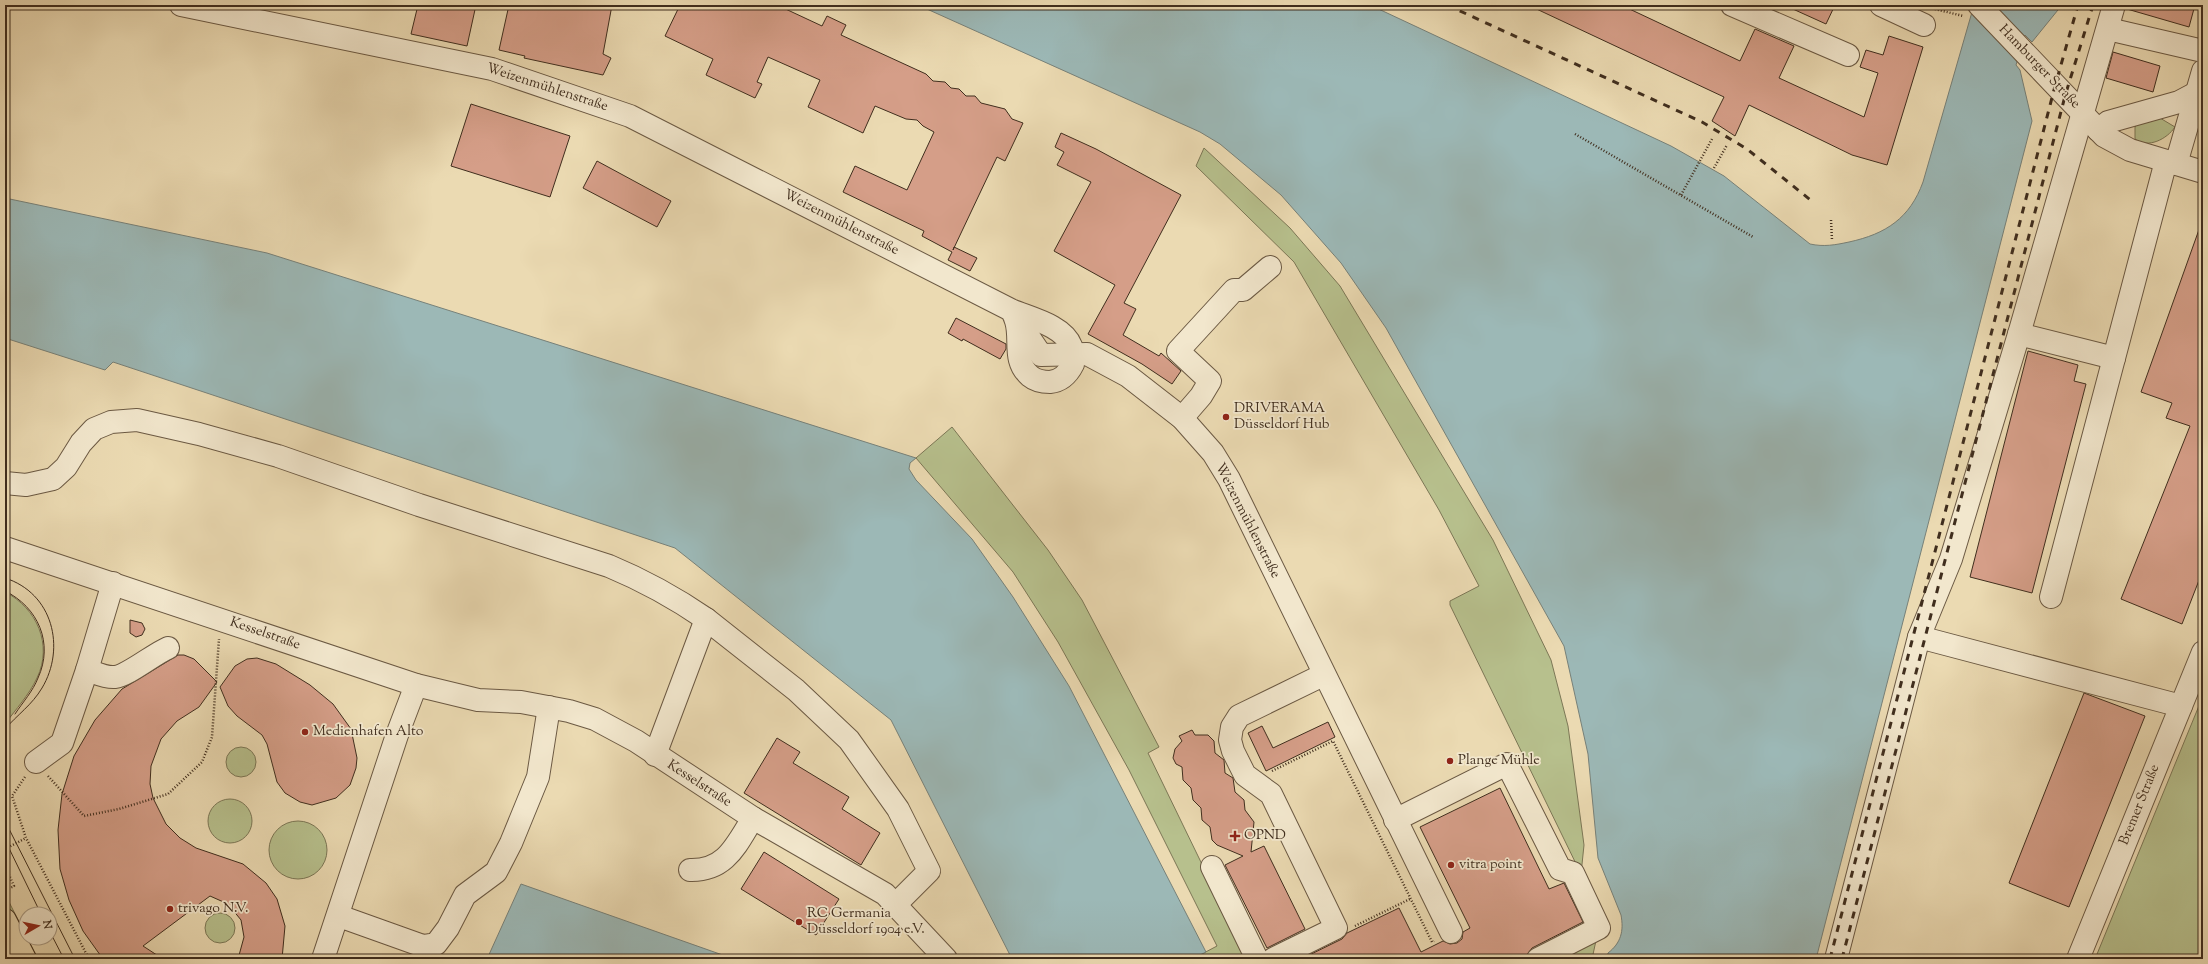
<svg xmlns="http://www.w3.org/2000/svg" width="2208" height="964" font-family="'Sorts Mill Goudy',serif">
	<rect width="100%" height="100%" fill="#ebdab2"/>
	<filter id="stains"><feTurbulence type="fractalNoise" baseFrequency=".005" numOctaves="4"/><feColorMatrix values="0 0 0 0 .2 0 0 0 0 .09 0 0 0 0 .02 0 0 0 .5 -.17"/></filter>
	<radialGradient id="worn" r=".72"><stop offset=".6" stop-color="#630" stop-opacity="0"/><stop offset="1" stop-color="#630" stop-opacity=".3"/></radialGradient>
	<g fill="#b7c08d" stroke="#7c7756">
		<path d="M2160 118 2175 127C2167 139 2148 149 2135 139V127L2140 122Z"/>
		<path d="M1204 148 1290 228 1340 286 1493 540 1551 660 1568 726 1584 845 1581 874 1450 605V601L1479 586 1439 510 1294 262 1196 166Z"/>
		<path d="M952 427 1048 550 1082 600 1159 747 1148 753 1248 959H1201L1200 955 1217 946 1129 770 1058 642 1013 572 916 458Z"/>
		<path d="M5 592C37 608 53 645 37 678 29 695 16 709 5 724Z"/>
		<path d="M2203 696V959H2095Z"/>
		<circle cx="241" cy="762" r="15"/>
		<circle cx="230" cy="821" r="22"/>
		<circle cx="298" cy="850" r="29"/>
		<path d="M6 901 9 902 38 959H32L5 905Z"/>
		<circle cx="220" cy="928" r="15"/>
		<path d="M1597 936 1592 959H1566V951Z"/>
	</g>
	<g fill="#9cb8b6" stroke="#778179">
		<path d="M918 5H1370L1671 146 1724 176 1810 244C1824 247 1835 245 1849 242 1886 234 1910 218 1923 182L1974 5H2062L2032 42 2025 35 2016 65 2020 70 2032 121 1816 959H1607L1608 953C1621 943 1624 931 1621 915L1598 858 1588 754 1564 646 1386 328 1341 263 1281 195 1220 144 1200 132Z"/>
		<path d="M5 198 267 253 916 458 910 463 909 469 916 480 972 539 1013 597 1069 686 1206 952 1200 955 1201 959H1012L891 720 675 548 113 362 105 370 5 338Z"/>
		<path d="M521 884 734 959H487Z"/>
	</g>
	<g fill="#d59e88" stroke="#402e1e">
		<path d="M418 5H476L467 46 411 34Z"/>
		<path d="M509 5H612L603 54 611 58 603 75 524 58 525 56 499 50Z"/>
		<path d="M680 5H777L822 26 827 16 846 25 841 35 926 74 933 81 945 82 951 88 959 89 966 96H975L981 103 1005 109 1012 119 1023 123 1005 161 997 157 953 250 954 247 977 258 970 271 948 260 952 252 922 236 924 231 843 192 855 166 907 190 934 132 923 126 917 120 906 119 875 106 863 133 808 107 820 80 768 57 757 82 762 84 755 98 706 75 713 59 665 36Z"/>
		<path d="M1528 5H1621L1740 61 1755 29 1794 46 1779 78 1864 117 1878 73 1860 67 1866 50 1883 55 1889 36 1923 47 1887 165 1852 155 1749 105 1735 136 1712 121 1724 97Z"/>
		<path d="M1784 5H1835L1826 24Z"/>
		<path d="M2128 5H2195L2189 27 2127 9Z"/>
		<path d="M2113 52 2160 66 2153 92 2106 78Z"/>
		<path d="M471 104 570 136 550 197 451 166Z"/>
		<path d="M1061 133 1096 149 1181 195 1124 303 1136 309 1123 335 1159 356 1161 353 1181 371 1172 384 1142 364 1088 334 1115 285 1054 251 1091 182 1057 165 1064 152 1055 147Z"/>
		<path d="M597 161 671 201 657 227 583 188Z"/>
		<path d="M2201 224H2203V570L2182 624 2121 599 2190 426 2166 418 2172 403 2141 392Z"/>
		<path d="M956 318 1006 344V349L1000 359 963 339 962 341 948 333Z"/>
		<path d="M2028 351 2078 365 2074 381 2086 384 2032 593 1970 577Z"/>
		<path d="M130 620 142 623 145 629 142 635 136 637 130 633Z"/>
		<path d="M178 655H184L194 659 217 682 199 707 177 721 161 739 151 766 150 784 153 798 166 824 180 838 196 848 243 864 266 883 277 899 285 926 282 959H238L244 937 241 920 228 904 210 896 143 946 163 959H103L83 931 69 900 60 869 58 830 62 794 74 756 95 720 122 689Z"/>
		<path d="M257 658 276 664 310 685 333 704 351 729 357 758 356 768 350 785 336 798 312 805 300 802 285 793 277 782 267 744 262 735 237 716 228 706 220 687 235 666 247 659Z"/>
		<path d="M2084 693 2145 716 2069 907 2009 883Z"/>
		<path d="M1328 722 1335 737 1266 771 1248 733 1262 726 1273 748Z"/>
		<path d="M1192 730 1195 735H1208L1214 741 1215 753 1224 760 1225 773 1233 778 1235 792 1244 800 1245 810 1254 822 1251 852 1264 846 1305 929 1267 948 1225 865 1243 856 1217 845 1212 840 1210 827 1202 820 1201 808 1193 800 1191 788 1183 780 1182 767 1176 764 1173 758 1175 749 1182 741 1179 736Z"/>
		<path d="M777 738 800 752 793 763 849 797 842 809 880 833 861 865 744 793Z"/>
		<path d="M1500 788 1549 889 1564 883 1583 922 1532 948 1526 957 1521 959H1301L1342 939 1347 933 1399 908 1421 952 1443 941 1450 944 1457 943 1462 939 1463 932 1470 928 1420 827Z"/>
		<path d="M764 852 839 899 816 935 741 889Z"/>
	</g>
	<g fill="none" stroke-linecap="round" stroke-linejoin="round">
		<defs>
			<g id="minor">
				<path d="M181 5 492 69 630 116 1011 310C1029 318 1063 325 1071 346 1073 352 1073 358 1073 364 1068 374 1061 381 1050 382 1042 382 1036 381 1030 376 1012 360 1022 340 1016 321 1015 317 1013 313 1011 310"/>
				<path d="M1732 5 1848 55"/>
				<path d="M1881 5 1924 25"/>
				<path d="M1979 5 2104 136 2130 150 2203 172"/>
				<path d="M2114 5 2019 334 1951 559 1919 637 2181 706"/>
				<path d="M2108 29 2203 51"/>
				<path d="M2098 130 2108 122 2179 102 2198 92"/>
				<path d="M2176 164 2203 71"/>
				<path d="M1016 318 1041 355 1087 354 1128 376 1182 418 1213 453 1229 479 1451 932"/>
				<path d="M2019 334 2114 358"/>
				<path d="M1182 418 1201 396 1210 381 1178 351 1234 290H1243L1270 267"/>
				<path d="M5 483 26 485 53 479 66 467 81 443 94 429 111 422 137 420 199 434 278 456 419 505 609 566C645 581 674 597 706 619"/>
				<path d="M5 548 416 685 478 700 521 702 569 711 595 719 636 741 753 818 885 894 946 959"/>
				<path d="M2051 597 2166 161"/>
				<path d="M87 670C96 673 106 678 115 677 127 676 154 654 168 648"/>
				<path d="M655 755 706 619 796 690 849 740 898 809 929 871 896 904"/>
				<path d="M36 762 62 743 87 670 113 583"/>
				<path d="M1395 820 1507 764 1560 869 1573 873 1599 928 1538 959"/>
				<path d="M1212 867 1257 959"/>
				<path d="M690 870C726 871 736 845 753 818"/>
				<path d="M339 916 423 946 436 944 448 928 465 895 496 872 511 843 538 777 549 707"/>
				<path d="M323 959 397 735 416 685"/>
				<path d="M1273 959 1336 928 1271 794 1245 775 1233 751 1230 740 1232 727 1239 716 1323 675"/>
				<path d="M1836 959 1919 637"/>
				<path d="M2078 959 2203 652"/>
			</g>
			<path id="major" d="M5 920 25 959"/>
		</defs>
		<use href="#minor" stroke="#6b5943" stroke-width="24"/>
		<use href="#major" stroke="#402e1e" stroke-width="24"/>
		<g stroke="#402e1e" stroke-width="2.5" stroke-dasharray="1 2" stroke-linecap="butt">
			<path d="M1935 9 1963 16"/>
			<path d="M1575 134 1753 237"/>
			<path d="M1714 168 1727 145"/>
			<path d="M1681 195 1712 139"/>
			<path d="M1831 220 1832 240"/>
			<path d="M1272 771 1333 741 1432 942 1434 941"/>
			<path d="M48 776 84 816 119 809 168 794 202 762 212 737 219 639"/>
			<path d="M25 777 12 796 26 838 89 959"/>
			<path d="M5 849 26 838"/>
			<path d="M5 866 14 886 5 891"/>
			<path d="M1355 926 1410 899"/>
		</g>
		<use href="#minor" stroke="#f2e7cd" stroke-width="22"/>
		<use href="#major" stroke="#ebdab2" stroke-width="22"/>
		<g stroke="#402e1e" stroke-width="1">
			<path d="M5 578C53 593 66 648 42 688 32 705 17 715 5 729"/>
			<path d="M5 591C38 607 54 643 38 678 33 691 23 702 15 714"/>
			<path d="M5 821 75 959"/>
			<path d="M5 840 41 914"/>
			<path d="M50 932 64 959"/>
		</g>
		<g stroke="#402e1e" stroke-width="3" stroke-dasharray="7 7" stroke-linecap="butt">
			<path d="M1447 5 1702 122 1747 149 1813 202"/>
			<path d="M1830 959 2055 86 2078 5"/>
			<path d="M1842 959 2065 96 2093 5"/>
		</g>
	</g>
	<g fill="#8f2418" stroke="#f2e7cd" stroke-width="1.5">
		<circle cx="1226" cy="417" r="4"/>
		<circle cx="305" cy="732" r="4"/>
		<circle cx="1450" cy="761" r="4"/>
		<path d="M1233 830h4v4h4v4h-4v4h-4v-4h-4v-4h4z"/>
		<circle cx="1451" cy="865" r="4"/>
		<circle cx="170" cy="909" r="4"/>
		<circle cx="799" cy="922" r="4"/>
	</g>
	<g text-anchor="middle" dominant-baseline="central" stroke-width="3.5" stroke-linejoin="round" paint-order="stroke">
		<g font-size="14" fill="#402e1e" stroke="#f2e7cd">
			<text transform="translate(2039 67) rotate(46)">Hamburger Straße</text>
			<text transform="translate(547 88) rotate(18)">Weizenmühlenstraße</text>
			<text transform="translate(841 223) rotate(27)">Weizenmühlenstraße</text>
			<text transform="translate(1247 521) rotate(63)">Weizenmühlenstraße</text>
			<text transform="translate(265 634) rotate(19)">Kesselstraße</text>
			<text transform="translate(699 784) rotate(33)">Kesselstraße</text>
			<text transform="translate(2140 805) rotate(-68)">Bremer Straße</text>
		</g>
		<g font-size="14" fill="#402e1e" stroke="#f2e7cd" text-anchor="start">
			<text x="1234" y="409">DRIVERAMA<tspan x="1234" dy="16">Düsseldorf Hub</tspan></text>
			<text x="313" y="732">Medienhafen Alto</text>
			<text x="1458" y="761">Plange Mühle</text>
			<text x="1244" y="836">OPND</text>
			<text x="1459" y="865">vitra point</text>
			<text x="178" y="909">trivago N.V.</text>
			<text x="807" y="914">RC Germania<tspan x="807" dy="16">Düsseldorf 1904 e.V.</tspan></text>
		</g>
	</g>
	<rect width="2208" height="964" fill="none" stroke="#ebdab2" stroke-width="20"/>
	<rect x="6" y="6" width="2196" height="952" fill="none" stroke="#402e1e" stroke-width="2"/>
	<rect x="10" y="10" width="2188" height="944" fill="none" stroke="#402e1e"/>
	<g transform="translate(38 926) rotate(81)"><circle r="19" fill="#f2e7cd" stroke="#ab9d87"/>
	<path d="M0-3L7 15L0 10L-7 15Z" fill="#8f2418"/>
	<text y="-6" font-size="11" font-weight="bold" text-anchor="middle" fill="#402e1e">N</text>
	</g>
	<rect width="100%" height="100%" filter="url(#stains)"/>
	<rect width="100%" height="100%" fill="url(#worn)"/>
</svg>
